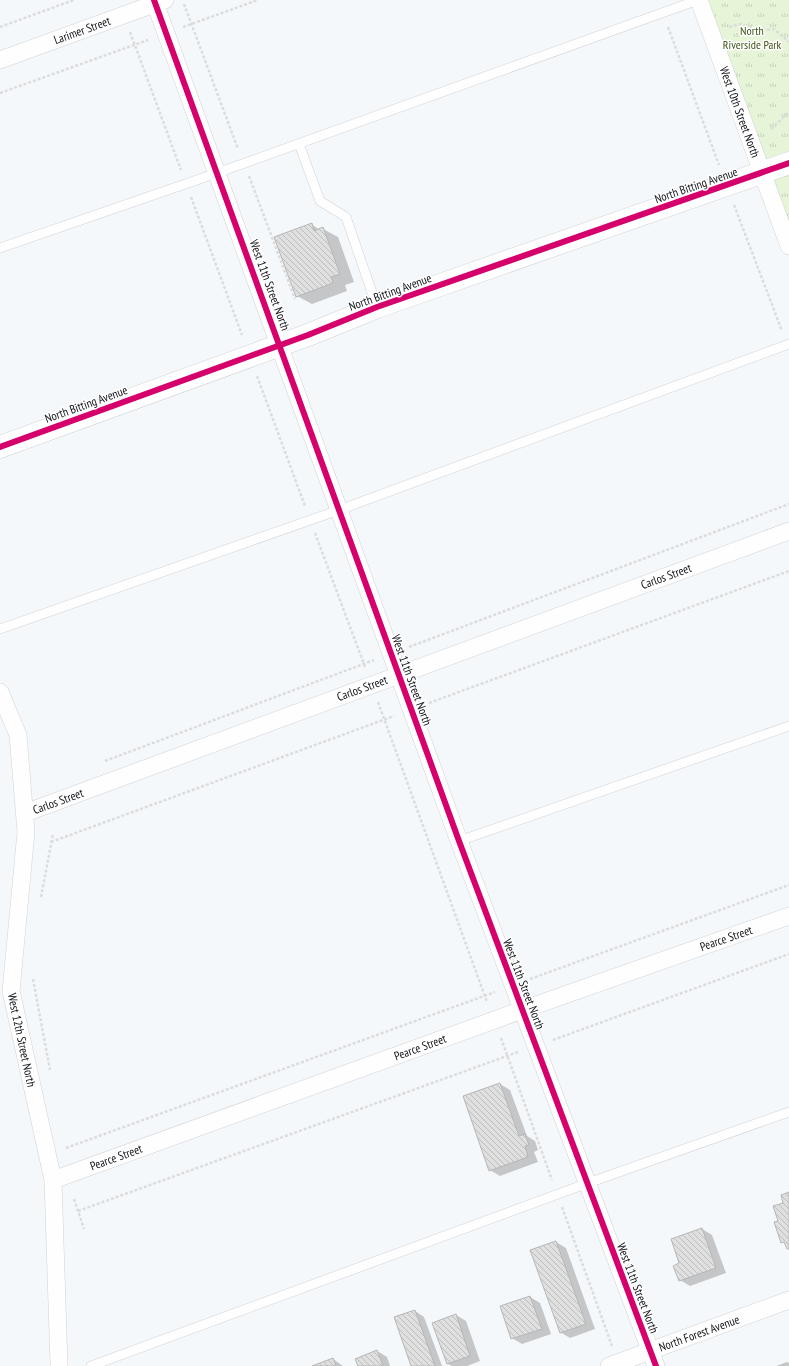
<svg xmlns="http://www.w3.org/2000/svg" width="789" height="1366" font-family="'PT Sans Narrow',sans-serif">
	<defs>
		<pattern id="grass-tufts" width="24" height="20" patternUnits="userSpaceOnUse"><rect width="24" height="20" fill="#e6f5d7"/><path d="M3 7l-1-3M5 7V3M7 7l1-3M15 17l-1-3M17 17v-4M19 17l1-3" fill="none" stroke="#c4d1b8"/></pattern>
		<pattern id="building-back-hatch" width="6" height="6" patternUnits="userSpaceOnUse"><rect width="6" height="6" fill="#dedfde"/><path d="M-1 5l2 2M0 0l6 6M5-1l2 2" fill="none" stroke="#bdbebe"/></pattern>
	</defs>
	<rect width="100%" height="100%" fill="#f5f8fb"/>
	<path fill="url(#grass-tufts)" d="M699 0H789V231Z"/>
	<g fill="#0003">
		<path d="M311 224 320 230 323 229 338 237 354 282 345 285 347 291 312 304 297 296Z"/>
		<path d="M500 1084 510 1090 527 1136 535 1141 538 1150 534 1152 538 1162 500 1176 490 1170Z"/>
		<path d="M702 1229 712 1235 726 1273 690 1286 680 1280 681 1264Z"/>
		<path d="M556 1242 566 1248 595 1329 570 1338 560 1332Z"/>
		<path d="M530 1297 540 1303 551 1334 522 1344 512 1338Z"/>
		<path d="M415 1311 424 1317 442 1366H412Z"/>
		<path d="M456 1315 466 1321 480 1361 467 1366H452L448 1364 433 1323Z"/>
		<path d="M377 1351 387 1357 390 1366H359Z"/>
		<path d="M333 1359 343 1366H315Z"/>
		<path d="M787 1362 789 1363V1366H776Z"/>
	</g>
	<g fill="url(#building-back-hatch)" stroke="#b6b6b6">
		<path d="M312 223 314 231 323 227 340 274 331 277 333 283 296 297 274 237Z"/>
		<path d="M500 1083 519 1136 525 1134 529 1145 525 1146 528 1157 489 1171 463 1096Z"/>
		<path d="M789 1192V1249H787L784 1242 781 1243 774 1222 778 1221 773 1206 783 1203 781 1195Z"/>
		<path d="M702 1228 716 1268 679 1281 673 1266 679 1263 671 1239Z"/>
		<path d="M556 1241 586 1324 560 1333 530 1250Z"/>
		<path d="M530 1296 542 1329 511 1339 500 1306Z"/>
		<path d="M415 1310 435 1366H411L394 1317Z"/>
		<path d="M456 1314 470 1356 447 1364 432 1323Z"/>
		<path d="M377 1350 383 1366H358L355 1359Z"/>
		<path d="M333 1358 336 1366H312Z"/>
	</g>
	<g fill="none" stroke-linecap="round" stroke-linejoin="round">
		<defs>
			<g id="service">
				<path d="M299 144 320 201 346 217 377 307"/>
				<path d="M0 248 217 173 698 0"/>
				<path d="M0 629 339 510 789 344"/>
				<path d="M459 841 789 726"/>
				<path d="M91 1366 588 1183 789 1112"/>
			</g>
			<g id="minor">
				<path d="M154 0 459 841 656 1366"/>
				<path d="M699 0 789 246"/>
				<path d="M0 60 165 0"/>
				<path d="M0 692 18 735 26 832 11 991 53 1180 59 1366"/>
				<path d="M25 813 789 531"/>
				<path d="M53 1180 522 1010 789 916"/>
				<path d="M609 1366 789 1300"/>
			</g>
			<path id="tertiary" d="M0 447 308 335 377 307 789 163"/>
		</defs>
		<use href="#service" stroke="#d0d2d5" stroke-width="10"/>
		<use href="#minor" stroke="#d0d2d5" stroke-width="18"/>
		<use href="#tertiary" stroke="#d0d2d5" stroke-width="23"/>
		<g stroke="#dcdcdd" stroke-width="2.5" stroke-dasharray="3 2" stroke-linecap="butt">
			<path d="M184 4 238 149"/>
			<path d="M0 27 74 0"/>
			<path d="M183 27 258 0"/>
			<path d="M668 27 719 165"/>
			<path d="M729 27 741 24 757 31 774 29 789 42"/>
			<path d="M130 32 181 170"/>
			<path d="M0 93 148 40"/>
			<path d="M771 129 789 112"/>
			<path d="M249 176 295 299"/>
			<path d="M191 197 242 335"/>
			<path d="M734 205 782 331"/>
			<path d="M257 376 305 506"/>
			<path d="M315 533 365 667"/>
			<path d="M409 647 789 504"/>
			<path d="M378 702 487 1002"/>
			<path d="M429 703 789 571"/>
			<path d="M105 761 374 660"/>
			<path d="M51 842 394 716"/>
			<path d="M41 897 53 834"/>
			<path d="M33 979 50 1070"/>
			<path d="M530 979 789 885"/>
			<path d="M501 1038 552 1180"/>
			<path d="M553 1040 789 954"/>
			<path d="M66 1148 495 992"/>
			<path d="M74 1199 84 1229"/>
			<path d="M562 1207 612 1346"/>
			<path d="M78 1211 518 1052"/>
		</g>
		<use href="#service" stroke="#fefefe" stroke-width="9"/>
		<use href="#minor" stroke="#fefefe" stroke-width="17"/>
		<use href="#tertiary" stroke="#fefefe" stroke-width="22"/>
		<defs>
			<g id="cycleway">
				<path d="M154 0 459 841 656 1366"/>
				<path d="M0 447 308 335 377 307 789 163"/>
			</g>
		</defs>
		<use href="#cycleway" stroke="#fff" stroke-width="8"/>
		<use href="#cycleway" stroke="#d6006c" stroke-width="6"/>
	</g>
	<g text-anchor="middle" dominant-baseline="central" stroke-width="3" stroke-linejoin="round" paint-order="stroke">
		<g font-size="12" fill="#101216" stroke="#fff">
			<text transform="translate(82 30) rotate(-20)">Larimer Street</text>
			<text transform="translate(740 112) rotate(70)">West 10th Street North</text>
			<text transform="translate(696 185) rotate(-19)">North Bitting Avenue</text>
			<text transform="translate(270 285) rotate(70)">West 11th Street North</text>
			<text transform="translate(390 292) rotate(-20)">North Bitting Avenue</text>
			<text transform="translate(86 404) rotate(-20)">North Bitting Avenue</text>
			<text transform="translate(666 576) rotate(-20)">Carlos Street</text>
			<text transform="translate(412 680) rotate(70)">West 11th Street North</text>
			<text transform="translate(362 688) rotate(-20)">Carlos Street</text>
			<text transform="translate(58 801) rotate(-20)">Carlos Street</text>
			<text transform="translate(726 938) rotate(-19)">Pearce Street</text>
			<text transform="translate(524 984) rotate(69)">West 11th Street North</text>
			<text transform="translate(22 1040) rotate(78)">West 12th Street North</text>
			<text transform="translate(420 1047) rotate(-20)">Pearce Street</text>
			<text transform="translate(116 1157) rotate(-20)">Pearce Street</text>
			<text transform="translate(638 1288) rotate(69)">West 11th Street North</text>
			<text transform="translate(699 1333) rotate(-20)">North Forest Avenue</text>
		</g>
		<g font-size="12" fill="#3c5413" stroke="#fff">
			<text x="752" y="30">North<tspan x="752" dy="14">Riverside Park</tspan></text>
		</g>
	</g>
</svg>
